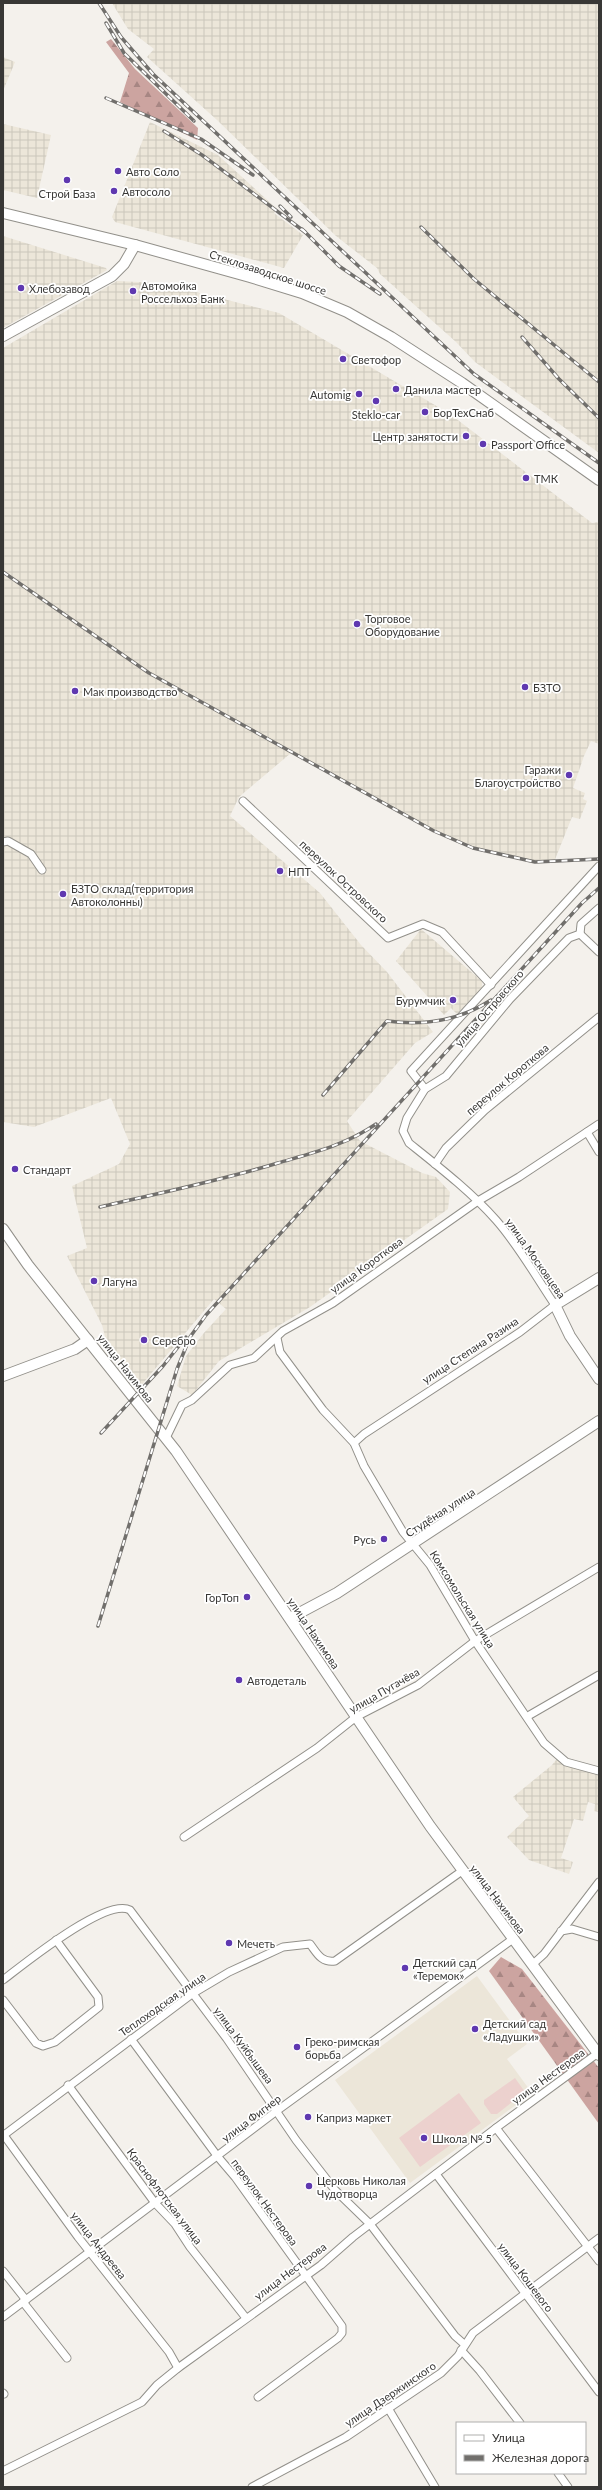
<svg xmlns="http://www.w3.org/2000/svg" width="602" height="2490" font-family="Lato,sans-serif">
	<defs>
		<pattern id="industrial-grid" width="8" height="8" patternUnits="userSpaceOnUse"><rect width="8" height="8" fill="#ece6d9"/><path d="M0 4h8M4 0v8" fill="none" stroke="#cbc6bb"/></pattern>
		<pattern id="forest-firs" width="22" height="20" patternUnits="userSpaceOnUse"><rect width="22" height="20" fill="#cca4a0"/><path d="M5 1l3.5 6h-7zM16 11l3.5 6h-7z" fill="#a78683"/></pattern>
	</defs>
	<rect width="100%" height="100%" fill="#f4f1ec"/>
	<path fill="#ece6d9" d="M477 1976 527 2044 507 2059 532 2093 410 2183 335 2080Z"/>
	<g fill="url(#industrial-grid)">
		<path d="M112 3H599V453L475 362 456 342 380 274 377 268 336 236 217 120 147 57 154 49 128 29Z"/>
		<path d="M3 57 15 62 3 91Z"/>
		<path d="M150 122 218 155 277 209 274 213 303 235 284 268 115 222 112 217Z"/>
		<path d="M3 124 51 135 37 198 3 190Z"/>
		<path d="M3 236 106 268 107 270 3 328Z"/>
		<path d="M117 281 160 283 279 313 450 414 592 523 599 522V744L591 741 584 756 573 788 585 793 583 799 587 801 580 819 572 817 554 862H535L473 848 434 831 291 753 239 797 230 816 320 893 361 945 387 972 433 1032 415 1043 347 1121 360 1141 422 1173 436 1177 450 1192 448 1209 310 1307 219 1361 192 1395 177 1386 186 1356 203 1334 226 1309 214 1299 139 1388 106 1340 102 1325 67 1256 87 1248 72 1186 119 1164 130 1144 111 1098 34 1127 3 1122V348Z"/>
		<path d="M421 929 482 981V988L457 1014 451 1008 444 1015 396 961Z"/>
		<path d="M559 1756 599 1771V1812L594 1811 595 1804 588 1802 583 1821 574 1819 561 1858 573 1862 569 1874 529 1860 507 1837 529 1816 513 1797 552 1765Z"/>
	</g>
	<g fill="url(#forest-firs)">
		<path d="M111 39 135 69 198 128 197 140 120 102 129 73 106 42Z"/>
		<path d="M501 1957 522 1969 599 2068V2124L489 1971Z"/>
	</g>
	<g fill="#ecd1ce">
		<path d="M515 2078 525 2092 497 2114H491L484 2104V2100Z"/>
		<path d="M459 2093 481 2123 420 2167 399 2138Z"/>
	</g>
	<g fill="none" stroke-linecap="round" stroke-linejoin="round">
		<defs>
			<g id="street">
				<path d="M243 801 388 938 423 924 442 932 491 985"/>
				<path d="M3 842 8 841 31 854 42 870"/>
				<path d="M580 934 581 924 599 908"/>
				<path d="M580 934 599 952"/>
				<path d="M425 1089 411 1071 599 866"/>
				<path d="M587 1132 599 1152"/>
				<path d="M435 1164 446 1148 485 1110 599 1017"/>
				<path d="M277 1338 280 1352 323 1410 354 1443 364 1466 403 1532 430 1565 475 1641 544 1743 566 1762 599 1771"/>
				<path d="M166 1438 182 1405 192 1400 230 1365 254 1358 283 1331 333 1303 478 1201 519 1177 599 1124"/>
				<path d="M354 1443 364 1434 520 1332 555 1305C536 1277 519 1246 496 1220 470 1191 439 1167 409 1143L403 1131 407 1118 425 1089 446 1076 510 999 569 938 580 934"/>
				<path d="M528 1716 599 1675"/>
				<path d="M184 1837 317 1748 356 1717 418 1685 475 1641 599 1567"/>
				<path d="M561 1931 572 1929 599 1937"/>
				<path d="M532 1965 544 1954 599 1882"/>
				<path d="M3 1980C24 1964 106 1897 130 1910L227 2039 296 2140 335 2190 370 2224 455 2336 464 2344"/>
				<path d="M3 2000 36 2043 43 2046 55 2042 99 2007 98 1997 56 1940"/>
				<path d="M131 2039 218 2157 235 2177 342 2326V2333L338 2338 258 2397"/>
				<path d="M68 2085 155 2203 175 2224 190 2247 246 2318"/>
				<path d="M496 2128 599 2261"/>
				<path d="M3 2134 78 2237 169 2352 178 2368"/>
				<path d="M4 2135 192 1994 229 1972 283 1947 310 1944C317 1953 321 1963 335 1961L462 1871"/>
				<path d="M436 2174 599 2392"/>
				<path d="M3 2271 26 2300"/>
				<path d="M23 2302 67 2358"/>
				<path d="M3 2317 278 2110 513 1939"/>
				<path d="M461 2350 480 2371 520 2423"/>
				<path d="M3 2393 4 2394"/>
				<path d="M388 2408 435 2487"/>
				<path d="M3 2471 142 2402 157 2385 178 2368 321 2265 353 2237 496 2128 598 2053"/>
				<path d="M558 2473 568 2487"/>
				<path d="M252 2487 346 2437 441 2373 458 2356 473 2333 599 2238"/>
			</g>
			<g id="secondary">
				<path d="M3 213 135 245 250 277 302 293 347 312 391 337 462 383 599 480"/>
				<path d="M3 336 112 276 124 264 135 245"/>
				<path d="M3 1229 28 1265 176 1451 430 1826 599 2055"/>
				<path d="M599 1278 555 1305 570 1336 599 1379"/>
				<path d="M3 1376 75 1349 88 1340"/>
				<path d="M290 1618 337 1593 599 1421"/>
			</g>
		</defs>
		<use href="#street" stroke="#92908a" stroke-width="9"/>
		<use href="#secondary" stroke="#92908a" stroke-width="12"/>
		<use href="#street" stroke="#fff" stroke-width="7"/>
		<use href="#secondary" stroke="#fff" stroke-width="10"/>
		<defs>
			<g id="rail">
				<path d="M99 3 121 37 153 74 474 374 599 463"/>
				<path d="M106 23 124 53 194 121"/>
				<path d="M106 98 201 139 253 175"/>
				<path d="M164 131 202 155 305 232"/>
				<path d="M280 206 291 217"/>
				<path d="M421 227 474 279 599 382"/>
				<path d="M302 229 339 266 380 294"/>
				<path d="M522 337 559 379 599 418"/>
				<path d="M3 572 149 673 434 831 473 848 535 862 599 859"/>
				<path d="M323 1095 387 1021C424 1026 459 1021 491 1000"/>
				<path d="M100 1207C159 1193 219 1181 278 1163 312 1153 346 1145 376 1124"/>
				<path d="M101 1433 163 1366 186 1337"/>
				<path d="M98 1626 177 1369 190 1337 206 1315 582 903 599 888"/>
			</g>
		</defs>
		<use href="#rail" stroke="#716f6c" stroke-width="3.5"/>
		<use href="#rail" stroke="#fff" stroke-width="2" stroke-dasharray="6" stroke-linecap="butt"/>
	</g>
	<g fill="#5f38b0" stroke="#fff" stroke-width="1.5">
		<circle cx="118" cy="171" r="4"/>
		<circle cx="67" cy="180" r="4"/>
		<circle cx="114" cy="191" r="4"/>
		<circle cx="21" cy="288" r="4"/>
		<circle cx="133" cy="291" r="4"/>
		<circle cx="343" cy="359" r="4"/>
		<circle cx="396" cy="389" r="4"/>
		<circle cx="359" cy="394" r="4"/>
		<circle cx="376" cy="401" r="4"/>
		<circle cx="425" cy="412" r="4"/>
		<circle cx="466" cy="436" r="4"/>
		<circle cx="483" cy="444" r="4"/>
		<circle cx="526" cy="478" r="4"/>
		<circle cx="357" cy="624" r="4"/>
		<circle cx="525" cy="687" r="4"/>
		<circle cx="75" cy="691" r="4"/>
		<circle cx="569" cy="775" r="4"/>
		<circle cx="280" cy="871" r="4"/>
		<circle cx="63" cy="894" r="4"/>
		<circle cx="453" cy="1000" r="4"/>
		<circle cx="15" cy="1169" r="4"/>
		<circle cx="94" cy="1281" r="4"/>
		<circle cx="144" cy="1340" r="4"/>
		<circle cx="384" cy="1539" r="4"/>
		<circle cx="247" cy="1597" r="4"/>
		<circle cx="239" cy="1680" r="4"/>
		<circle cx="229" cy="1943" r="4"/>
		<circle cx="405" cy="1968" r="4"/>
		<circle cx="475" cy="2029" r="4"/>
		<circle cx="297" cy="2047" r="4"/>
		<circle cx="308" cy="2117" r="4"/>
		<circle cx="424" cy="2138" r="4"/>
		<circle cx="309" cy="2186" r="4"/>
	</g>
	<g text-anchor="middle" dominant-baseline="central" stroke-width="3.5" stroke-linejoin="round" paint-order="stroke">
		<g font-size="11" fill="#383735" stroke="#fff" text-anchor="start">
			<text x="126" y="171">Авто Соло</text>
			<text x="122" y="191">Автосоло</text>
			<text x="67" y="193" text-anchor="middle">Строй База</text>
			<text x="141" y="285">Автомойка<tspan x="141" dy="13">Россельхоз Банк</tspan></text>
			<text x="29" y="288">Хлебозавод</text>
			<text x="351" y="359">Светофор</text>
			<text x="404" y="389">Данила мастер</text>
			<text x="351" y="394" text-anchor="end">Automig</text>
			<text x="433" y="412">БорТехСнаб</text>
			<text x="376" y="414" text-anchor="middle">Steklo-car</text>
			<text x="458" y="436" text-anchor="end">Центр занятости</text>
			<text x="491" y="444">Passport Office</text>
			<text x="534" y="478">ТМК</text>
			<text x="365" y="618">Торговое<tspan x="365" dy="13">Оборудование</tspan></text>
			<text x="533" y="687">БЗТО</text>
			<text x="83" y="691">Мак производство</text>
			<text x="561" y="769" text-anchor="end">Гаражи<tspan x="561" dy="13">Благоустройство</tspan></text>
			<text x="288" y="871">НПТ</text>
			<text x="71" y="888">БЗТО склад(территория<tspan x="71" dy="13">Автоколонны)</tspan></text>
			<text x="445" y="1000" text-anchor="end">Бурумчик</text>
			<text x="23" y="1169">Стандарт</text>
			<text x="102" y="1281">Лагуна</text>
			<text x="152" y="1340">Серебро</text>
			<text x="376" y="1539" text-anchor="end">Русь</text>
			<text x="239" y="1597" text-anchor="end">ГорТоп</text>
			<text x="247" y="1680">Автодеталь</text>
			<text x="237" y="1943">Мечеть</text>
			<text x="413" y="1962">Детский сад<tspan x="413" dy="13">«Теремок»</tspan></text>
			<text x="483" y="2023">Детский сад<tspan x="483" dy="13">«Ладушки»</tspan></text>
			<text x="305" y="2041">Греко-римская<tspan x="305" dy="13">борьба</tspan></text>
			<text x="316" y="2117">Каприз маркет</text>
			<text x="432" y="2138">Школа № 5</text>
			<text x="317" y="2180">Церковь Николая<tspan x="317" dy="13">Чудотворца</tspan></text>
		</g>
		<g font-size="11" fill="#383735" stroke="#fff">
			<text transform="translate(268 272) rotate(18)">Стеклозаводское шоссе</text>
			<text transform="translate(344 881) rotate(43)">переулок Островского</text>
			<text transform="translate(489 1008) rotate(-49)">улица Островского</text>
			<text transform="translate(507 1079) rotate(-40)">переулок Короткова</text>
			<text transform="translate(536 1258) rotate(55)">улица Московцева</text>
			<text transform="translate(366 1265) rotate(-36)">улица Короткова</text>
			<text transform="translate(470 1350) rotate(-33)">улица Степана Разина</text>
			<text transform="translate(126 1368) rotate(52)">улица Нахимова</text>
			<text transform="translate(440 1512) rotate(-33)">Студёная улица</text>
			<text transform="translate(463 1599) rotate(58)">Комсомольская улица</text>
			<text transform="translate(314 1633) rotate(56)">улица Нахимова</text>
			<text transform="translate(384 1690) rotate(-30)">улица Пугачёва</text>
			<text transform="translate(498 1899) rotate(53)">улица Нахимова</text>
			<text transform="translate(162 2004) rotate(-35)">Теплоходская улица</text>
			<text transform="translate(244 2045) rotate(54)">улица Куйбышева</text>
			<text transform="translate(548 2076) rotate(-36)">улица Нестерова</text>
			<text transform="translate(251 2118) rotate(-37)">улица Фигнер</text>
			<text transform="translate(165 2196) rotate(53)">Краснофлотская улица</text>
			<text transform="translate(265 2202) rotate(54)">переулок Нестерова</text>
			<text transform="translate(99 2245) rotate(52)">улица Андреева</text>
			<text transform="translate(290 2271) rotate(-37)">улица Нестерова</text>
			<text transform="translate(526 2277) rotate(53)">улица Кошевого</text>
			<text transform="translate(390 2394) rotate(-34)">улица Дзержинского</text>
		</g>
	</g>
	<rect width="602" height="2490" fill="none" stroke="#383735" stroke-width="8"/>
	<rect x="456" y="2422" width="130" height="52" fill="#ffffff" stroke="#afafae"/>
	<rect x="464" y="2435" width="20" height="6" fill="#ffffff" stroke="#afafae"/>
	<text x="492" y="2442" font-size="12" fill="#383735">Улица</text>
	<rect x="464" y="2455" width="20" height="6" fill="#716f6c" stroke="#afafae"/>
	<text x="492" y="2462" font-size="12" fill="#383735">Железная дорога</text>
</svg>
